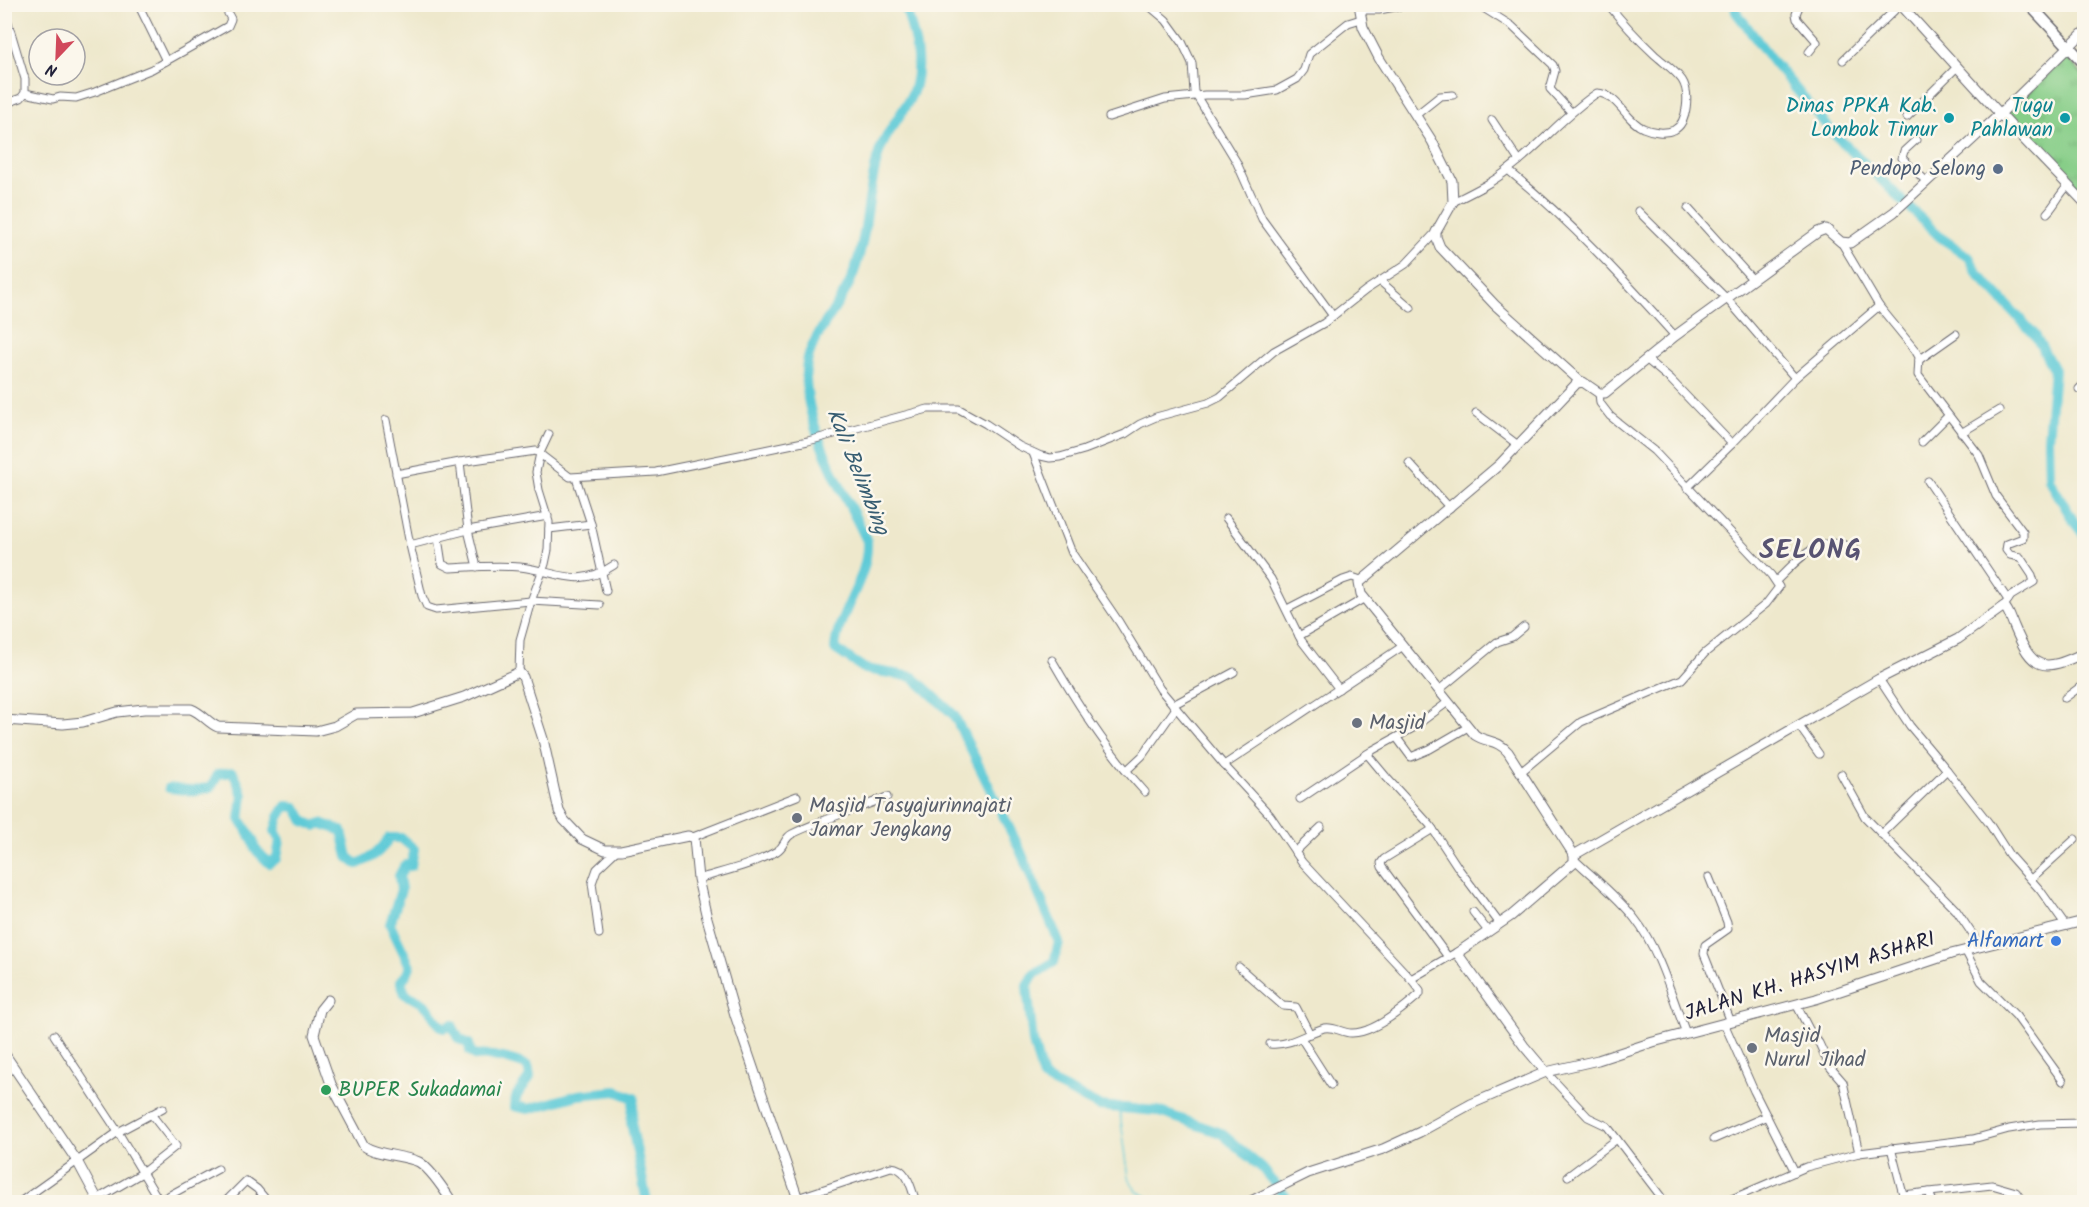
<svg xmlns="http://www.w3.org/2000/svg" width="2089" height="1207" font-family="Kalam,sans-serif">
	<defs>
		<pattern id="grass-tufts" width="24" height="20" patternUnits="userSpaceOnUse" patternTransform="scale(1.5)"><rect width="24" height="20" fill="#87ce88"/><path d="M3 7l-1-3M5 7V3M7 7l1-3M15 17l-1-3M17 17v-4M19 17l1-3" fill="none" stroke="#74b176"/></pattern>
	</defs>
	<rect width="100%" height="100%" fill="#fbf7ec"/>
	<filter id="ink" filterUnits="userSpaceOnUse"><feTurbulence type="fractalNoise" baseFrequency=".0167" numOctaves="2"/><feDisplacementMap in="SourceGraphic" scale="12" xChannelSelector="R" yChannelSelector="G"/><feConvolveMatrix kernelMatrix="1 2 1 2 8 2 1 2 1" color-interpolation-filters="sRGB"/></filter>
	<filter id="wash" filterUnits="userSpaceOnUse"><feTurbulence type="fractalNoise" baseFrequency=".008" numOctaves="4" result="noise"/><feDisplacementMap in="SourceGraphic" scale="24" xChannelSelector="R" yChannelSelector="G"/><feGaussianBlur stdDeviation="1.35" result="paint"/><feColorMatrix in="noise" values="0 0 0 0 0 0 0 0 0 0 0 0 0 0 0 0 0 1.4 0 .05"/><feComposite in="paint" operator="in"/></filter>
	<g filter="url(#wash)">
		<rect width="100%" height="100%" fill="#eee8cc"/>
		<path fill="url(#grass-tufts)" stroke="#547862" stroke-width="1.5" d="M2066 57 2084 76V194L2007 113Z"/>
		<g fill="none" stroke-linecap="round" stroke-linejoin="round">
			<path stroke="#5ecad7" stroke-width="1.5" d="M1119 1107 1129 1178 1136 1191 1158 1202"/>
			<g stroke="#5ecad7" stroke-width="10">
				<path d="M905 4C912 31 922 57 915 85 910 106 885 132 879 153 866 195 868 242 850 282 838 309 807 340 806 371 804 427 843 490 867 541 869 581 838 610 835 649L865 669 913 677 954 715 1020 850 1059 942 1054 962 1033 975 1027 986 1033 1042 1043 1078 1099 1106 1157 1111 1221 1133 1262 1168 1290 1202"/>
				<path d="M1735 4 1736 12 1774 63 1833 133 1940 237 1969 257 1978 274 2035 335 2054 370 2048 439 2049 479 2074 522 2084 535"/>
				<path d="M169 788 193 791 211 787 218 774 233 772 243 795 240 819 253 840 255 849 269 863 277 858 280 840 275 831 279 817 286 806 296 807 304 821 315 826 321 823 342 831 348 857 357 864C373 858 380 852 389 838H401L414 849 411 866 405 865 399 876 401 890 390 924 410 966 407 974 401 981 405 994C415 999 425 1002 431 1012 436 1019 436 1023 444 1028L452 1025 459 1039 469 1044 470 1051 476 1056C494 1054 511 1059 528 1066L530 1077 517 1095 514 1106 529 1109 578 1095 616 1091 634 1098 631 1122 647 1202"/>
			</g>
		</g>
	</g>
	<g filter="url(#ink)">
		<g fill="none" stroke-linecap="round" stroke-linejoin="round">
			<defs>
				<g id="street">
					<path d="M138 4 166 61"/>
					<path d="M1147 4 1166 20 1182 42 1192 63 1194 92 1236 161 1262 219 1333 316"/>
					<path d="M1477 4 1512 26 1553 65 1555 71 1550 89 1571 112"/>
					<path d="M1800 4 1796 14 1797 19 1817 42 1809 52"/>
					<path d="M4 9 25 79V93L21 98 4 104"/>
					<path d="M1361 10H1379L1411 4"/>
					<path d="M1843 60 1901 4"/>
					<path d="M25 93 53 99 60 97 76 98 95 92 152 69 228 26 231 19 223 4"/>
					<path d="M1416 115 1440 96 1453 95"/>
					<path d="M1109 117 1165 99 1205 95H1245L1277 90 1297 79 1304 70 1309 54 1348 23 1361 19"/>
					<path d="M1907 117 1957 67"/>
					<path d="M1492 120 1519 161"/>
					<path d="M1916 140 1904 151 1902 158 1927 182"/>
					<path d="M1508 170C1569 220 1622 277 1675 336"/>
					<path d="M1453 202C1473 192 1492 183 1509 169 1540 146 1564 115 1597 93 1617 93 1626 121 1643 128 1652 132 1665 134 1674 130 1688 123 1690 92 1682 80 1675 70 1664 63 1655 55 1639 40 1622 22 1608 4"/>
					<path d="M1688 208 1753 280"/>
					<path d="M1638 211 1727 299 1795 378"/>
					<path d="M2047 213C2056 204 2059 194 2068 186"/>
					<path d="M1841 242 1879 306 1915 350 1919 357 1918 375 1979 455 1996 496 2023 532V538L2007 544 2006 550 2010 555 2020 557 2032 575 2034 582 2011 596 2004 606"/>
					<path d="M1380 281 1411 308"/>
					<path d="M1646 359 1671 380 1732 444"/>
					<path d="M1919 360 1956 334"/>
					<path d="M2079 389 2084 384"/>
					<path d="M1476 413 1518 445"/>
					<path d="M386 420 410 545 422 596 427 607 436 610 531 601 600 605"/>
					<path d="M1961 433 1999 410"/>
					<path d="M1922 442 1948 416"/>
					<path d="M1033 453 1072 553 1119 622 1160 689 1224 765 1270 815 1302 862 1411 979 1457 952"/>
					<path d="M460 462 468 530 477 567"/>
					<path d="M1409 463 1450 508"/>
					<path d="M396 474 460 462 536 451 570 477 656 472 808 441 928 409H959L986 424 1019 446 1041 456 1050 458 1060 457 1084 450 1125 434 1140 424 1156 417 1208 403 1220 397 1274 351 1324 323 1366 290 1406 264 1436 232"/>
					<path d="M576 478 591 524 606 591"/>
					<path d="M1928 481 2008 600"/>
					<path d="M1687 488 1732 444 1795 378 1879 306"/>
					<path d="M1226 518 1271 579 1301 640 1339 689"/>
					<path d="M549 529 591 524"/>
					<path d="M438 538 442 564 450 568C473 567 497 565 520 567 557 571 577 590 614 565"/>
					<path d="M410 545 468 530 548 516"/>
					<path d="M1776 581C1799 559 1822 530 1856 550"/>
					<path d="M1287 609 1343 580 1352 577 1361 580"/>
					<path d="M1299 636 1365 598"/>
					<path d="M1052 660C1079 707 1108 752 1145 792"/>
					<path d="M519 672 520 640 531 601 545 564 548 550 549 522 539 490 536 472 540 453 549 434"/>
					<path d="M1879 679 1910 726 1947 770 1988 822 2009 855 2040 890 2065 925"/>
					<path d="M1439 690 1497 642 1512 637 1524 627"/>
					<path d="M2065 698 2084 684"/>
					<path d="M1173 705 1234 672"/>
					<path d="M1799 726 1819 754"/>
					<path d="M1397 738 1411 757 1430 749 1468 727"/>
					<path d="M1367 754 1387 778 1430 825 1459 869 1500 924"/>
					<path d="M1224 765 1403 646"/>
					<path d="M1126 771 1142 756 1176 708"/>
					<path d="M1522 771 1581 722 1682 679 1705 653 1766 604 1779 587 1771 575 1654 451 1610 416 1600 403 1599 393"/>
					<path d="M1841 774 1865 817 1956 910 1981 947"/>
					<path d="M1300 799 1373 750 1413 728 1448 702"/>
					<path d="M1433 829 1384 859 1381 863 1382 867 1448 957"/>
					<path d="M1881 834 1947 770"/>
					<path d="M693 837 797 796"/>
					<path d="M1295 852 1321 827"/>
					<path d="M1575 860C1595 879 1618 897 1635 919 1659 949 1672 997 1686 1033"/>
					<path d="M1709 877 1727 922 1728 929 1705 945 1704 954 1731 1022"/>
					<path d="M698 879C724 871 753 865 777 851 785 846 784 838 792 834 823 819 855 810 887 797"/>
					<path d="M2031 879 2075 839"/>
					<path d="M1473 912 1488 931"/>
					<path d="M599 934 592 883 597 869 617 850"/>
					<path d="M1965 950 1981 981 2016 1016 2063 1081"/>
					<path d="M1239 967 1283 1006 1296 1007 1310 1034"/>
					<path d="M1796 1004 1810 1031 1819 1043 1830 1067 1843 1082 1859 1153"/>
					<path d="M1724 1023 1754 1091 1795 1172"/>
					<path d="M54 1035 118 1132 160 1202"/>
					<path d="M1301 1038 1331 1085"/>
					<path d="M1270 1044C1290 1046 1305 1034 1324 1028 1334 1026 1342 1033 1351 1033 1373 1034 1404 1008 1420 994V990L1411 979"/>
					<path d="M1546 1072 1588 1117 1607 1126 1665 1202"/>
					<path d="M1714 1139 1767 1116"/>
					<path d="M1891 1148 1905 1202"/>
					<path d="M1568 1176 1617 1139"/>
					<path d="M1929 1192 1933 1202"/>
					<path d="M1903 1195 1992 1185 2016 1192 2023 1202"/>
					<path d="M797 1198 891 1167C908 1168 911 1188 916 1202"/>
					<path d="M97 1199 142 1173 176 1146 151 1114"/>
					<path d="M159 1201 218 1169"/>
					<path d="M20 1202 118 1132 163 1108"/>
					<path d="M225 1202 246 1181 257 1189 268 1202"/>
					<path d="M1725 1202 1806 1167 1859 1153 1973 1139 2009 1129 2040 1124 2084 1123"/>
					<path d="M1893 1202 1904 1200"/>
				</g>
				<g id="secondary">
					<path d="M1359 4 1363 27 1379 58 1432 141 1452 181 1453 202 1436 232V237L1440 247 1495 305 1581 382"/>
					<path d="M1900 4 2011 126 2084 202"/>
					<path d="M4 720 63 724 83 722 117 712 144 709H191C202 713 208 723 218 727L316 731 335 726 356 714 413 713 464 697 519 672 523 677 543 739 559 811 564 820 582 839 605 850H621L688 836 694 838 698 879 707 918 735 1015 799 1202"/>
					<path d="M1574 855 1879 679 1958 639 2004 606C2009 611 2011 619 2014 626 2033 672 2043 672 2084 653"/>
					<path d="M328 1000 320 1010 314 1035 331 1084 364 1146C379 1156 405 1155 419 1162 430 1169 445 1191 452 1202"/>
					<path d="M4 1053 77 1161 99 1202"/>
					<path d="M1546 1072 1524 1046 1457 953 1511 916 1574 862V855L1508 752C1497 739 1487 743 1475 735L1361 594 1359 583 1499 465 1577 383 1583 382 1599 393H1605L1675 336 1818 232 1826 229 1841 242 1850 243 1894 212 2000 114 2084 32"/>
					<path d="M1249 1202 1308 1173 1383 1149 1420 1132 1471 1104 1546 1072 1598 1060 1653 1042 1816 999 1951 954 2084 921"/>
				</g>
				<path id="primary" d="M2029 4 2084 63"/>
			</defs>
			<use href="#street" stroke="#69676e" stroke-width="9"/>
			<use href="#secondary" stroke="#69676e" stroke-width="11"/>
			<use href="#primary" stroke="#69676e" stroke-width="13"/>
			<use href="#street" stroke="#fff" stroke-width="7"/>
			<use href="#secondary" stroke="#fff" stroke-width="9"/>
			<use href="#primary" stroke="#fff" stroke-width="10"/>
		</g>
	</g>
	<g fill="#0f9aa8" stroke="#fbf7ec" stroke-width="2">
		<circle cx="1949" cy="118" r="6"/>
		<circle cx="2065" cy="118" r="6"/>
	</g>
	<circle fill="#5c6f8a" stroke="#fbf7ec" stroke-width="2" cx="1998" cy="169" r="6"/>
	<g fill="#6b7280" stroke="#fbf7ec" stroke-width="2">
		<circle cx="1357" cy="723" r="6"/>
		<circle cx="797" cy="818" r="6"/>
		<circle cx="1752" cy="1048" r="6"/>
	</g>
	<circle fill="#3f7fe0" stroke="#fbf7ec" stroke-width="2" cx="2056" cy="941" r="6"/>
	<circle fill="#2e9e5b" stroke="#fbf7ec" stroke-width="2" cx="326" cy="1090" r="6"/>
	<g text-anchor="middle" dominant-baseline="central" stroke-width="5" stroke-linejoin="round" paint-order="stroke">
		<g font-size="21" fill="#0d838f" stroke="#fbf7ec" text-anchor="end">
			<text x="1937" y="106">Dinas PPKA Kab.<tspan x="1937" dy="24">Lombok Timur</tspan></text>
			<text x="2053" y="106">Tugu<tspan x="2053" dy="24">Pahlawan</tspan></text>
		</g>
		<g font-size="21" fill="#4e5e75" stroke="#fbf7ec" text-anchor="end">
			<text x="1986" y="169">Pendopo Selong</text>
		</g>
		<g font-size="21" fill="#5b616d" stroke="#fbf7ec" text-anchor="start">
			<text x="1369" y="723">Masjid</text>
			<text x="809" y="806">Masjid Tasyajurinnajati<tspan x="809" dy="24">Jamar Jengkang</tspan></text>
			<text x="1764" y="1036">Masjid<tspan x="1764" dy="24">Nurul Jihad</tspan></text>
		</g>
		<g font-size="21" fill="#366cbe" stroke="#fbf7ec" text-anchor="end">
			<text x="2044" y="941">Alfamart</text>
		</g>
		<g font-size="21" fill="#22223b" stroke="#fbf7ec">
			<text transform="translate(1810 977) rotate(-17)">JALAN KH. HASYIM ASHARI</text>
		</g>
		<g font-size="21" fill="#27864d" stroke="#fbf7ec" text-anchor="start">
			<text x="338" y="1090">BUPER Sukadamai</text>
		</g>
		<g font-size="22" font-style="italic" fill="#375d72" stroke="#fbf7ec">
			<text transform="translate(857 472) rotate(68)">Kali Belimbing</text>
		</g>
		<g font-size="27" font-weight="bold" letter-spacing="1.5" fill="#585372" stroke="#fbf7ec">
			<text x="1811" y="550">SELONG</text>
		</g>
	</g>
	<rect width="2089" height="1207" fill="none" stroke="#fbf7ec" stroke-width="24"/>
	<g transform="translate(57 57) rotate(203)"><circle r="28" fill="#fbf7ec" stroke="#a4a2a5" stroke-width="1.5"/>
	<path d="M0-4.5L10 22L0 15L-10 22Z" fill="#d1495b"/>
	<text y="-9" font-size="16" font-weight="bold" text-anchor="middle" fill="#22223b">N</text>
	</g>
</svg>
